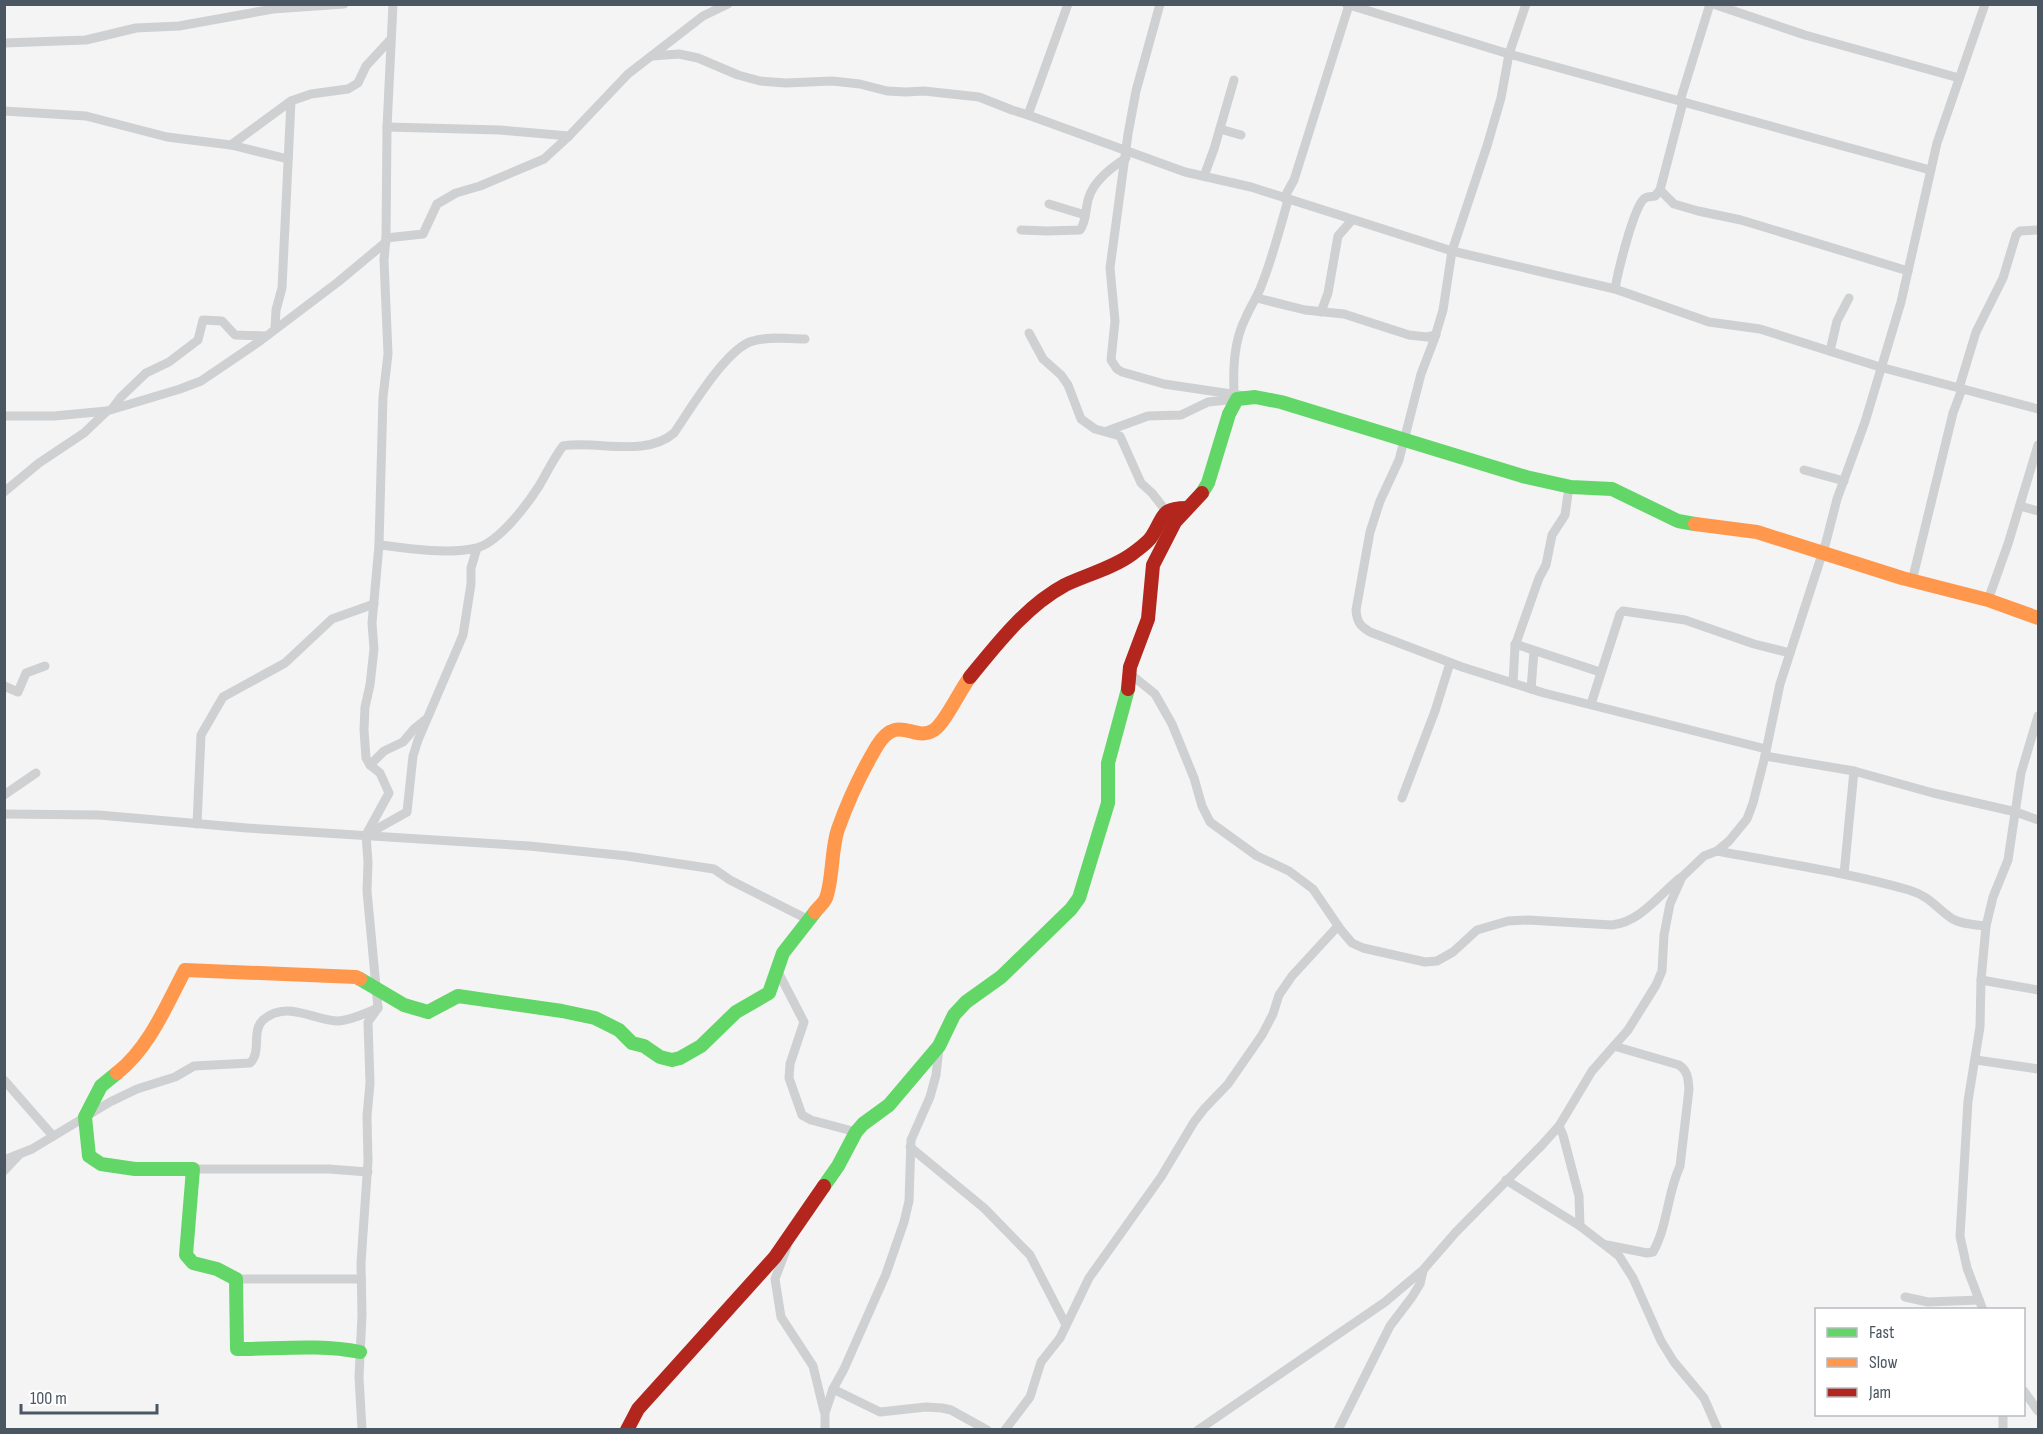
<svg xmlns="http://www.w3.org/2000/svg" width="2043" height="1434" font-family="'Sofia Sans Condensed',sans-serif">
	<rect width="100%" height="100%" fill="#f4f4f4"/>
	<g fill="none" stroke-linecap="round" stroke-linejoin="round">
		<g stroke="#ced0d2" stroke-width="9">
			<path d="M1160 4 1136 91 1128 134 1110 268 1115 321 1111 360 1117 369 1122 372 1164 384 1245 396"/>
			<path d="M1346 4 1509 54 1930 170"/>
			<path d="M1526 4 1509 54 1501 98 1487 146 1452 251 1443 310 1434 340 1421 374 1399 460 1380 501 1370 532 1356 610C1357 622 1360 626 1370 632L1462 667 1544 693 1766 749"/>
			<path d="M1713 4 1805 35 1959 78"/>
			<path d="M4 43 86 40 136 28 179 26 273 9 344 4"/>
			<path d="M652 56 679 54 698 58 738 75 760 81 786 83 832 81 860 84 887 91 906 92 924 91 979 97 1012 110 1028 115 1185 172 1251 187 1452 251 1615 289 1709 322 1760 329 1880 367 2038 409"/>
			<path d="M1680 101 1710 4"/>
			<path d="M4 111 86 116 167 137 231 145 288 159"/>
			<path d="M1028 115 1068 4"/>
			<path d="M387 127 500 130 569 136"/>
			<path d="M1220 129 1241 135"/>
			<path d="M231 145 291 101 311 94 348 89 358 83 366 66 390 40"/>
			<path d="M1204 176 1214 149 1234 80"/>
			<path d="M1660 190 1674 204 1698 211 1741 220 1908 271"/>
			<path d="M1284 198 1294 180 1349 5"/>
			<path d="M1049 204 1085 215"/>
			<path d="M1021 230 1047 231 1080 230C1087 221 1085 208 1089 197 1094 181 1112 167 1126 158"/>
			<path d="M386 238 423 234 437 204 456 193 480 186 544 159 569 136 628 74 703 16 728 4"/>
			<path d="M1615 289C1618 271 1632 215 1642 201 1645 196 1650 197 1655 196L1660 190 1683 102"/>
			<path d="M1257 298 1305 310 1344 314 1409 335 1427 337 1436 335"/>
			<path d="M1321 312 1328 293 1338 236 1352 220"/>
			<path d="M275 329 276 310 282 288 291 101"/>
			<path d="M1029 333 1043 359 1061 375 1068 385 1081 419 1095 429 1120 436 1141 483 1152 493 1166 511"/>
			<path d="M1830 351 1837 321 1849 298"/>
			<path d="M1959 388 1976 332 2003 278 2016 235 2020 231 2038 230"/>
			<path d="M1234 393C1233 367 1234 340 1246 317 1251 305 1258 296 1262 284 1273 256 1280 228 1288 200"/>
			<path d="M112 409 121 397 146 373 169 362 198 340 203 320 222 321 235 335 266 336"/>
			<path d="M4 416H54L107 411"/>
			<path d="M1107 431 1148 416 1181 415 1208 402 1237 399"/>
			<path d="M1804 470 1844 481"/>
			<path d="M4 492 39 463 84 433 107 411 180 389 201 381 260 341 338 282 386 242"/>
			<path d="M2020 506 2038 511"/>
			<path d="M379 545C410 548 446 555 477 548 499 542 527 505 539 486 547 473 553 459 563 446 597 440 645 458 674 433 690 410 727 347 753 341 768 336 788 339 805 339"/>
			<path d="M1912 581 1953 413 1962 389"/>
			<path d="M1988 600 2008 544 2038 445"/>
			<path d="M1515 644 1600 672"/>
			<path d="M1129 673 1155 694 1172 724 1194 778 1202 806 1210 822 1257 856 1289 871 1313 889 1341 930 1352 943 1363 948 1425 962 1437 961 1453 952 1477 930 1508 921 1528 920 1612 925C1640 922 1658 896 1680 878"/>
			<path d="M1513 683 1515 646 1539 578 1546 565 1552 535 1565 515 1569 487"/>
			<path d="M4 686 18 692 26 673 45 666"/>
			<path d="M1531 689 1534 651"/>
			<path d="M1591 704 1620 614 1623 611 1685 620 1754 644 1790 653"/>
			<path d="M1765 756 1854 771 1933 793 2016 812 2038 820"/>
			<path d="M370 765 384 751 403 742 414 729 425 720"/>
			<path d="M4 795 36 773"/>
			<path d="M1402 798 1435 711 1450 663"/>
			<path d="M4 814 99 815 247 828 529 846 627 856 714 869 730 880 809 920"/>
			<path d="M197 824 201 735 223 697 285 663 332 619 374 604"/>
			<path d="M366 835 407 812 413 756 418 740 463 635 471 584V568L477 548"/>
			<path d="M1717 851C1781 863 1846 872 1909 890 1931 897 1934 906 1951 918 1960 924 1975 925 1986 926"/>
			<path d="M1844 874 1854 771"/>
			<path d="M776 968 804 1022 790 1064 789 1078 802 1115 811 1120 856 1132"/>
			<path d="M1981 980 2038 990"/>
			<path d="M1976 1060 2038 1069"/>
			<path d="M4 1080 53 1136"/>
			<path d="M1559 1126 1563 1135 1579 1196 1580 1226"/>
			<path d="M910 1147 984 1208 1030 1255 1066 1325"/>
			<path d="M4 1160 32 1149 110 1102 137 1089 175 1077 194 1066 250 1063C262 1052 251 1031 263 1020 287 999 313 1021 339 1021 352 1020 366 1013 378 1008"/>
			<path d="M193 1169H329L368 1172"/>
			<path d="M4 1171 18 1156"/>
			<path d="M1506 1180 1580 1226 1619 1256 1633 1278 1661 1341 1674 1362 1704 1398 1718 1430"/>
			<path d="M1607 1245 1647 1253 1653 1252C1668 1225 1667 1194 1680 1166L1689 1089C1688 1078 1688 1071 1679 1065L1614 1046"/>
			<path d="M787 1247 775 1279 781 1317 813 1366 824 1411"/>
			<path d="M236 1279H361"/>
			<path d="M1905 1297 1928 1302 1979 1300"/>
			<path d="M1983 1310 1967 1268 1960 1236 1968 1101 1980 1027 1981 980 1986 926 1993 897 2008 860 2021 773 2038 716"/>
			<path d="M833 1389 880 1412 926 1407 942 1408 951 1410 987 1430"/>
			<path d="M2024 1391 2038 1411"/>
			<path d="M362 1430 359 1377 362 1315 361 1263 368 1161 367 1116 370 1083 368 1022 378 1008 367 891 368 862 366 835 389 793 380 773 370 765 366 758 364 730 365 707 370 685 374 649 372 623 379 545 383 397 388 354 384 260 386 238 387 127 393 4"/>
			<path d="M825 1430V1413L833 1389 844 1369 886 1274 904 1222 909 1201 911 1140 930 1097 936 1075 939 1048"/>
			<path d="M1005 1430 1030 1397 1041 1362 1060 1338 1089 1278 1161 1177 1194 1122 1204 1109 1228 1084 1262 1035 1273 1014 1279 995 1292 976 1338 926"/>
			<path d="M1198 1430 1385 1302 1423 1270 1456 1232 1542 1145 1559 1126 1592 1071 1628 1030 1656 985 1662 971 1664 935 1670 904 1682 877 1704 856 1717 851 1729 841 1747 819 1753 803 1765 756 1780 684 1826 542 1837 499 1865 422 1901 302 1937 143 1985 4"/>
			<path d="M1338 1430 1390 1326 1412 1297 1420 1284 1423 1271"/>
			<path d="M2003 1430V1414"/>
		</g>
		<g stroke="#63d668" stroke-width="14">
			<path d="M1202 493 1208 483 1229 414 1237 399 1255 397 1281 402 1526 477 1571 487 1612 489 1678 521 1695 524"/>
			<path d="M360 979 404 1005 428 1012 458 996 562 1011 595 1018 619 1030 632 1043 644 1046 660 1057 672 1060 680 1058 701 1046 736 1012 769 993 783 953 815 912"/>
			<path d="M117 1073 101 1086 85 1117 89 1156 101 1164 135 1169H193L186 1255 193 1263 217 1269 236 1279 237 1349C278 1349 320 1344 360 1352"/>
			<path d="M824 1186 838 1166 856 1132 863 1124 889 1105 939 1046 954 1015 966 1002 1001 977 1071 909 1079 898 1108 803V763L1128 689"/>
		</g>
		<g stroke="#ff974d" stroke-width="14">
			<path d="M1695 524 1757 532 1902 578 1988 600 2038 618"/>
			<path d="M815 912C818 908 824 903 826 898 833 880 831 849 838 829 848 801 862 771 877 746 898 712 914 743 934 730 945 723 960 690 970 677"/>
			<path d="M117 1073C149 1048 166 1006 185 970L356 977 360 979"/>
		</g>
		<g stroke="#b3261e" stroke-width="14">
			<path d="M970 677C997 644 1026 606 1065 585 1086 575 1113 568 1132 554 1138 549 1148 543 1152 536 1165 516 1160 508 1187 508"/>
			<path d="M1128 689 1130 667 1148 619 1153 565 1175 522 1202 493"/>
			<path d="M627 1430 638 1409 775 1257 824 1186"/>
		</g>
	</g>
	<rect width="2043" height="1434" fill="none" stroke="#4a5661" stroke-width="12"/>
	<rect x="1815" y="1308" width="210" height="108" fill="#ffffff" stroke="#b7bbc0" stroke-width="1.5"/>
	<rect x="1827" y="1328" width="30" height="9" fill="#63d668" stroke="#b7bbc0" stroke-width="1.5"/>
	<text x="1869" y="1338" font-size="18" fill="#4a5661">Fast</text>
	<rect x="1827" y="1358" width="30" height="9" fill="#ff974d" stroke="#b7bbc0" stroke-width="1.5"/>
	<text x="1869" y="1368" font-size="18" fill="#4a5661">Slow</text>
	<rect x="1827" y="1388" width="30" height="9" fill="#b3261e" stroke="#b7bbc0" stroke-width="1.5"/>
	<text x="1869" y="1398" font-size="18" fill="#4a5661">Jam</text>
	<path d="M21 1404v9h136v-9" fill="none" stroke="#4a5661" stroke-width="3"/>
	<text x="30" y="1404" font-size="18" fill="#4a5661" stroke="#ffffff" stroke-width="4.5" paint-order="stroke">100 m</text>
</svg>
